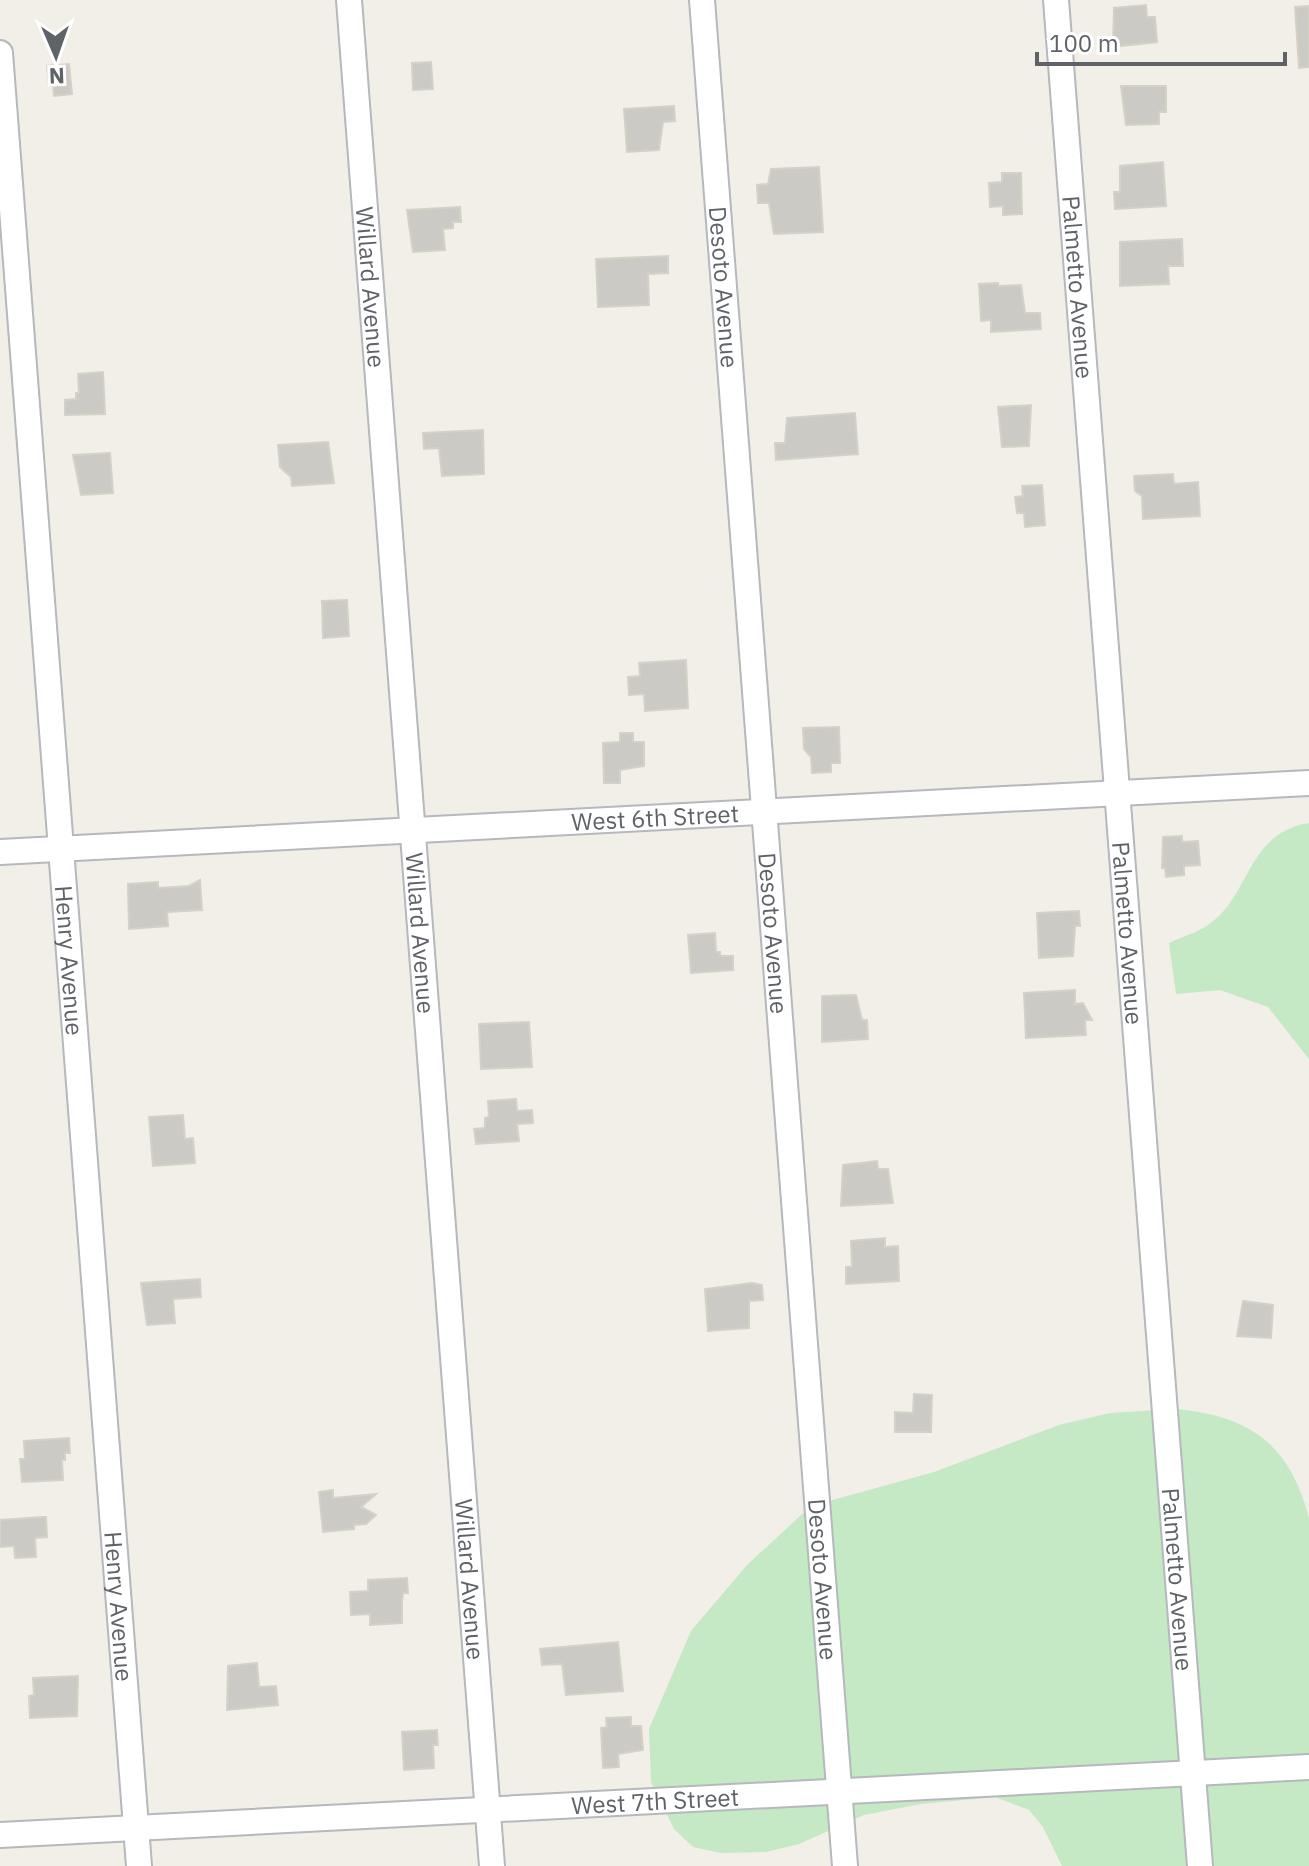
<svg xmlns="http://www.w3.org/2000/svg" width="1309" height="1866" font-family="'IBM Plex Sans',sans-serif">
	<rect width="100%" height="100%" fill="#f1efe8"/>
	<g fill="#c5e8c5">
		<path d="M1309 823V1059L1268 1007 1220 990 1176 994 1169 943C1181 937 1197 933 1208 925 1251 896 1246 833 1309 823Z"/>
		<path d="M1176 1409C1251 1416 1290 1445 1309 1518V1866H1062L1043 1827 1029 1810 995 1797 921 1804 864 1815 799 1844 766 1852 721 1853 693 1847 674 1829 651 1782 649 1729 691 1631 747 1565 811 1506 934 1472 1059 1425 1110 1413Z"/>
	</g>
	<g fill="#cccac5" stroke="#d6d1c6" stroke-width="2">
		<path d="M1146 5 1147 17H1155L1157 42 1113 47 1114 8Z"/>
		<path d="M1309 6V67L1299 68 1295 7Z"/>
		<path d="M431 62 433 89 413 90 412 63Z"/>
		<path d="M69 64 72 94 54 96 53 86H49L47 66Z"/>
		<path d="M1121 86H1166V112H1159V124L1126 125Z"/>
		<path d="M674 106 675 121 663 122 659 150 627 152 624 109Z"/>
		<path d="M1163 162 1166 206 1115 209 1114 192H1120V166Z"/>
		<path d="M819 167 823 232 774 234 769 203H758L757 185 768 184 771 169Z"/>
		<path d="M1002 173H1021L1022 214 1003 215V206L990 207 989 183 1002 182Z"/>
		<path d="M460 207 461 222H453V228L443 229 445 250 413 252 407 210Z"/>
		<path d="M1182 239 1183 266H1168L1169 284 1120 286V242Z"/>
		<path d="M668 256V273L648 274 649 305 598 307 596 259Z"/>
		<path d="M998 283V286L1021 285 1025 313H1040L1041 329 991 332V320L981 321 979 284Z"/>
		<path d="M103 372 105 414 65 415V400L76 399V393H79L78 374Z"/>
		<path d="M1031 405 1029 446 1002 447 998 407Z"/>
		<path d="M855 413 858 454 776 460 775 443H785L787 418Z"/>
		<path d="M483 430 484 474 442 476 439 448 424 449 423 433Z"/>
		<path d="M328 442 334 483 292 486 291 477 280 467 278 445Z"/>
		<path d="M110 453 113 493 81 495 73 455Z"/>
		<path d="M1173 474 1174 484 1198 482 1200 516 1143 519 1142 496 1135 491 1134 476Z"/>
		<path d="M1042 485 1045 525 1025 527 1024 513H1017L1015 497 1023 496 1022 486Z"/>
		<path d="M347 600 349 636 323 638 322 601Z"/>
		<path d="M686 660 688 708 645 711 644 694 629 695 628 677 640 676 639 663Z"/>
		<path d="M839 727 840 763H831V772L812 773 811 757 804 749 803 728Z"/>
		<path d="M620 733H633V742H644V766L620 770V783H604L603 743 620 742Z"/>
		<path d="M1182 836V842L1198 841 1200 865 1184 866V875L1166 877 1165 868H1162L1163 837Z"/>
		<path d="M200 880 202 910 167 912 168 926 129 929 128 884 158 882V888L189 886Z"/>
		<path d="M1079 911 1080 926H1075L1073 956 1039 958 1037 913Z"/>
		<path d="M715 933 716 952H720V956H733V970L691 973 688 935Z"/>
		<path d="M1075 990V1004L1083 1003 1092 1020H1085L1086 1035 1026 1038 1024 993Z"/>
		<path d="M856 995 862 1020H867L868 1039 822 1042V996Z"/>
		<path d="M529 1022 532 1067 481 1069 479 1024Z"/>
		<path d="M516 1099 517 1111 532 1110 533 1123 517 1124 519 1141 476 1144 474 1129 485 1128V1118L489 1117 488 1101Z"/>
		<path d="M183 1115 185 1139 193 1138 195 1163 153 1166 149 1117Z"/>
		<path d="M877 1161 878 1169H888L893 1203 841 1206 843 1165Z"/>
		<path d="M885 1238V1247L898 1246 899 1281 846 1284V1267H852L851 1241Z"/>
		<path d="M200 1279 201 1297 173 1299 175 1323 147 1325 141 1283Z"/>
		<path d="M752 1283 762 1285 763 1300 749 1301V1328L708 1331 705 1289Z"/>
		<path d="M1243 1301 1273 1305 1271 1338 1237 1336Z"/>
		<path d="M914 1394 932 1395 931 1432H895V1412L913 1413Z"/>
		<path d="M69 1438 70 1453H65V1460H62L63 1480 22 1482 20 1459H25L24 1441Z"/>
		<path d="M333 1490V1498L376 1494 361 1507 376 1515 366 1524 354 1525V1529L323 1532 319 1492Z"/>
		<path d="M43 1517H46L47 1537 35 1538 36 1557 15 1558 14 1546 0 1547V1520Z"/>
		<path d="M407 1578 408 1593H403L402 1601V1623L370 1625V1614L351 1615 350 1592 368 1591V1580Z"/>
		<path d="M618 1642 623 1691 566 1695 562 1664 542 1665 540 1649Z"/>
		<path d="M257 1663 259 1687 276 1686 278 1705 227 1710 228 1666Z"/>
		<path d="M78 1676 77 1716 30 1718 29 1696 34 1695 33 1678Z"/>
		<path d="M631 1717V1726H641L643 1750 618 1754 619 1767 603 1768 601 1728 607 1727 606 1718Z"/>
		<path d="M437 1730 438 1745H433L434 1768 404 1770 402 1732Z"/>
	</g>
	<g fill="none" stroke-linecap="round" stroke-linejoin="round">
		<defs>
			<g id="minor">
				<path id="s1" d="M349 0 492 1866"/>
				<path id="s2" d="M702 0 845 1866"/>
				<path id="s3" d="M1056 0 1200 1866"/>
				<path id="s4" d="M0 53 139 1866"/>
				<path id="s5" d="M0 852 1309 783"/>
				<path id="s6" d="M0 1835 1309 1767"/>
			</g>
		</defs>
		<use href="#minor" stroke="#b5b8bc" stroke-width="28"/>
		<use href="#minor" stroke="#fff" stroke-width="24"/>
	</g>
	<g text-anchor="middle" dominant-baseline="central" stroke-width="6" stroke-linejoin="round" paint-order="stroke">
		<g font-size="24" fill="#5f6368" stroke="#fff">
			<text stroke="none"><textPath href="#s1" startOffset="288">Willard Avenue</textPath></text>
			<text stroke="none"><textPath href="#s2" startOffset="288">Desoto Avenue</textPath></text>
			<text stroke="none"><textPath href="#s3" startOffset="288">Palmetto Avenue</textPath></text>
			<text stroke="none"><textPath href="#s5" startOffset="656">West 6th Street</textPath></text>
			<text stroke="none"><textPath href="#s1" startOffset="936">Willard Avenue</textPath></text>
			<text stroke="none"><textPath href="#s2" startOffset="936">Desoto Avenue</textPath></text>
			<text stroke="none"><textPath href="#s3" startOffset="936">Palmetto Avenue</textPath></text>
			<text stroke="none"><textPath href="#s4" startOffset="910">Henry Avenue</textPath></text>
			<text stroke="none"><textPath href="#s1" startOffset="1584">Willard Avenue</textPath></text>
			<text stroke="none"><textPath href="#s2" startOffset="1584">Desoto Avenue</textPath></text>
			<text stroke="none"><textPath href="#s3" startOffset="1584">Palmetto Avenue</textPath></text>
			<text stroke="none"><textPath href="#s4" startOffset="1558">Henry Avenue</textPath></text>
			<text stroke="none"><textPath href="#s6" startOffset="656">West 7th Street</textPath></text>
		</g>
	</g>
	<g transform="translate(56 56) rotate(178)" stroke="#ffffff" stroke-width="6" paint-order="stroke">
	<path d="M0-6L14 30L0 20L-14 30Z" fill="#5f6368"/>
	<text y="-12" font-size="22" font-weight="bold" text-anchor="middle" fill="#5f6368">N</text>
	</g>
	<path d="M1037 52v12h248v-12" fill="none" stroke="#5f6368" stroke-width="4"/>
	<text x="1049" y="52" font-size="24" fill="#5f6368" stroke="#ffffff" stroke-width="6" paint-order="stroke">100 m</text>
</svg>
